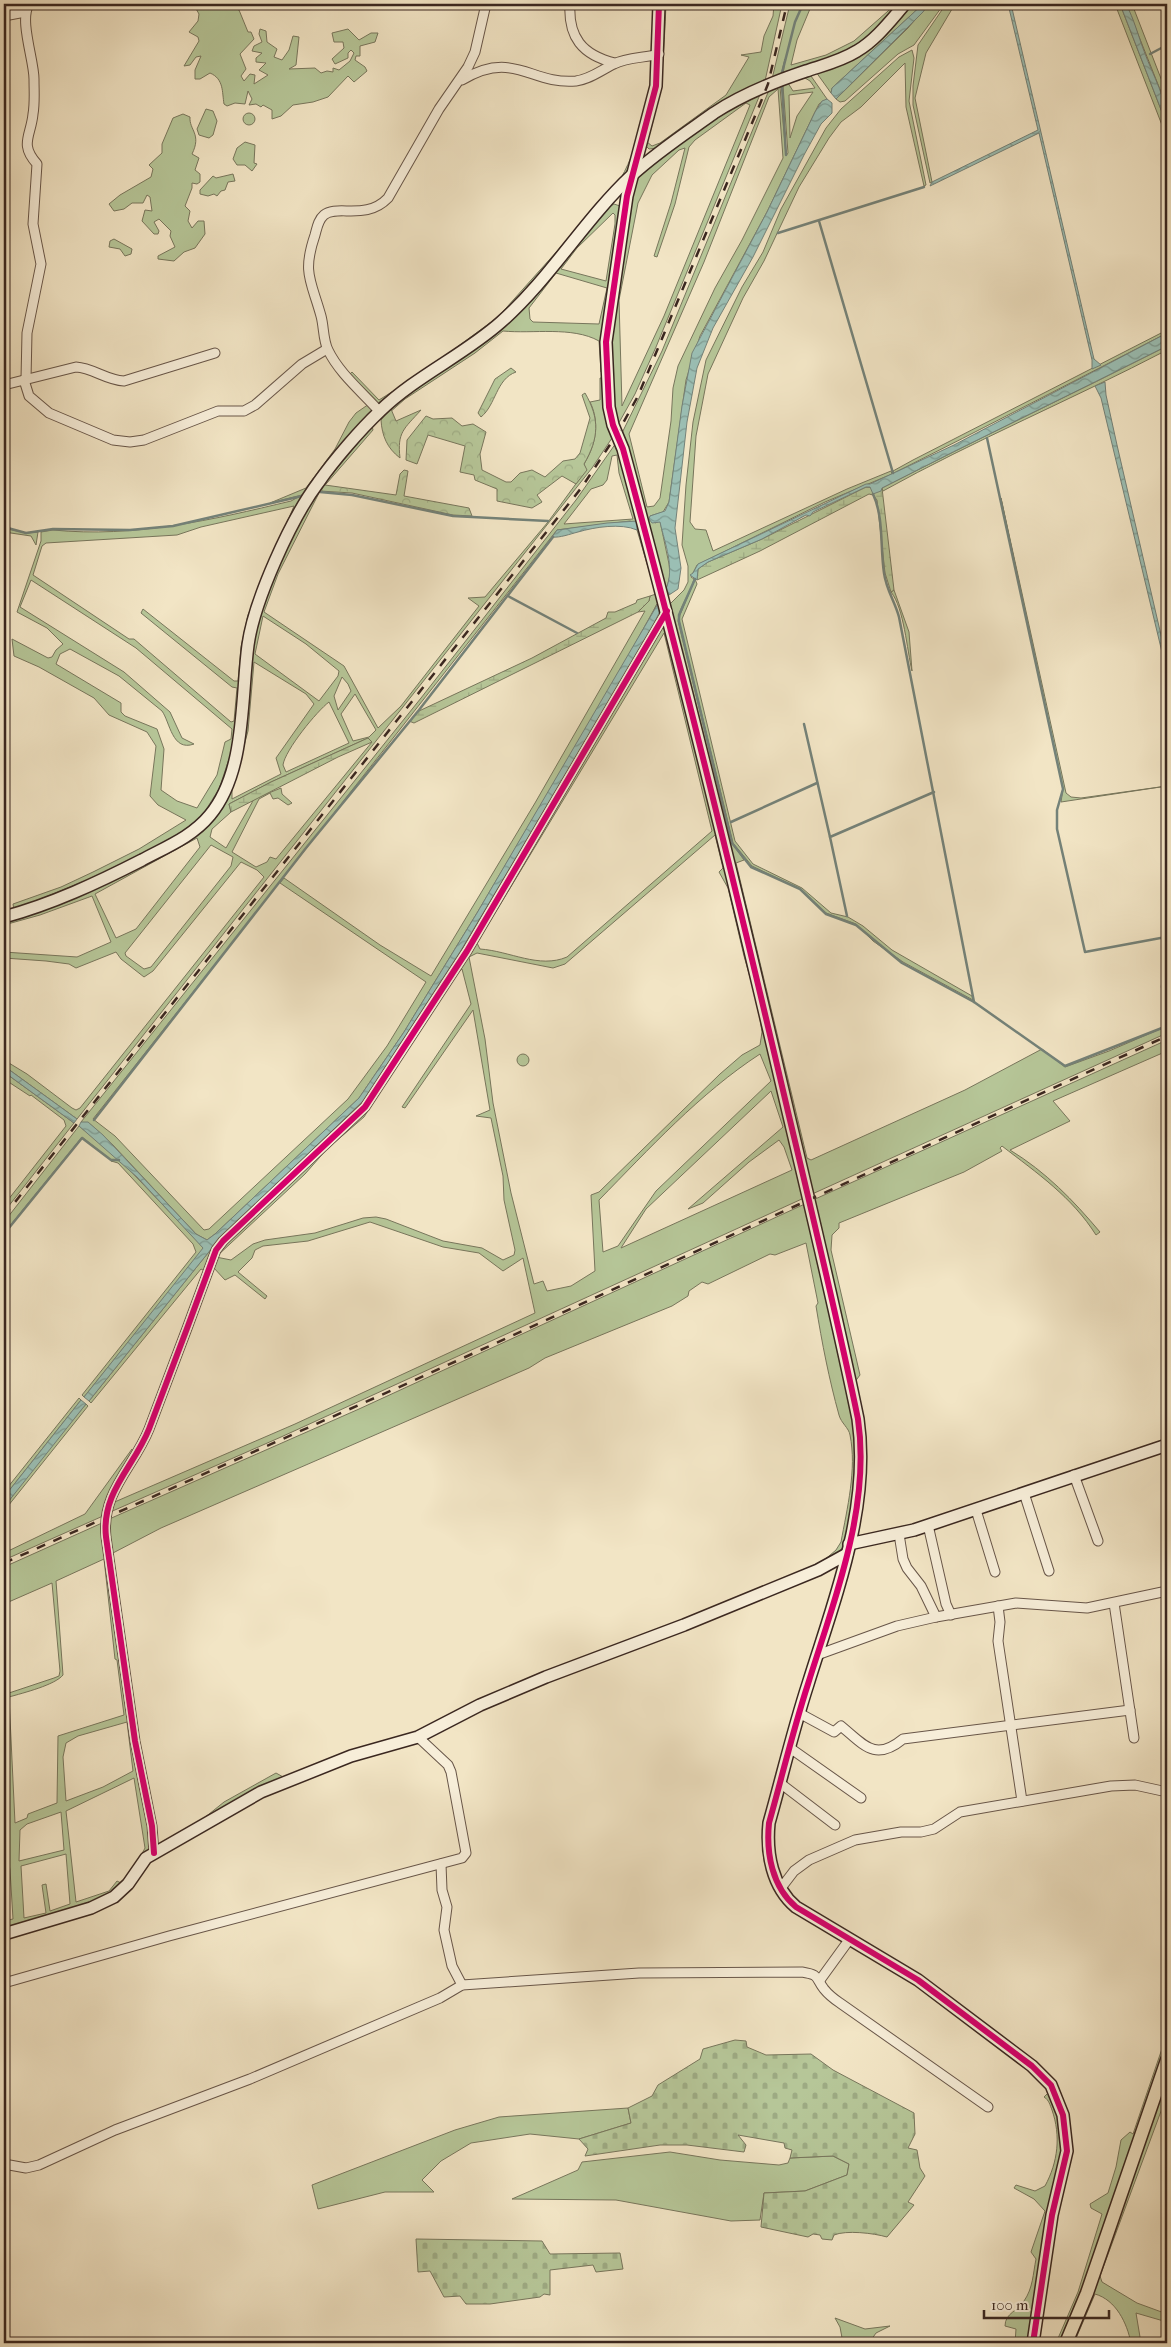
<svg xmlns="http://www.w3.org/2000/svg" width="1171" height="2347" font-family="'IM FELL French Canon',serif">
	<defs>
		<pattern id="forest-crowns" width="20" height="18" patternUnits="userSpaceOnUse" patternTransform="scale(1.25)"><rect width="20" height="18" fill="#b6c698"/><path d="M2 6a3 3 0 1 1 6 0M12 15a3 3 0 1 1 6 0" fill="none" stroke="#9daa83"/></pattern>
		<pattern id="wetland-marsh" width="20" height="14" patternUnits="userSpaceOnUse" patternTransform="scale(1.25)"><rect width="20" height="14" fill="#b6c698"/><path d="M1 5h8M5 5V1M11 12h8M15 12V8" fill="none" stroke="#9daa83"/></pattern>
		<pattern id="cemetery-stones" width="16" height="16" patternUnits="userSpaceOnUse" patternTransform="scale(1.25)"><rect width="16" height="16" fill="#b6c698"/><path d="M2 7V4a2 2 0 0 1 4 0v3zM10 15v-3a2 2 0 0 1 4 0v3z" fill="#9daa83"/></pattern>
		<pattern id="water-waves" width="16" height="10" patternUnits="userSpaceOnUse" patternTransform="scale(1.25)"><rect width="16" height="10" fill="#9bbfb4"/><path d="M0 5q4-4 8 0t8 0" fill="none" stroke="#7f9b92"/></pattern>
	</defs>
	<rect width="100%" height="100%" fill="#f2e5c5"/>
	<filter id="stains"><feTurbulence type="fractalNoise" baseFrequency=".004" numOctaves="4"/><feColorMatrix values="0 0 0 0 .2 0 0 0 0 .09 0 0 0 0 .02 0 0 0 .5 -.17"/></filter>
	<radialGradient id="worn" r=".72"><stop offset=".6" stop-color="#630" stop-opacity="0"/><stop offset="1" stop-color="#630" stop-opacity=".3"/></radialGradient>
	<g fill="#b6c698" stroke="#78765c" fill-rule="evenodd">
		<path d="M196 4H233L234 8 239 10 248 32H251L254 39 240 54 246 69 241 76 244 81 250 74 255 75 254 84 268 75 259 70 266 63 256 62V58L262 53 252 51 254 46 262 42 259 34 260 29 266 31 267 42 277 49 274 57 282 60 289 50 293 36 299 37 296 65 289 69 315 68 321 73 327 71 333 72V68L339 70 350 61 354 53 351 50 348 53V58L335 64 332 59 344 48 343 42H334L332 33 348 29 359 40 371 33H378L375 42 360 46V56H356L355 60 365 67 367 71 354 82 348 76 328 97 313 102 293 105 281 116 272 119V110L263 105 261 107 256 104 249 105 252 99 248 91 245 104 235 103 227 106 224 104C222 92 224 79 210 73L200 79H195V70L201 56 196 57 190 65 184 66 199 41 198 37 189 32 198 21 199 14 195 7Z"/>
		<path d="M663 4H666C664 52 662 96 647 142L652 146 660 143 726 95 749 57 741 55 761 52 764 36 773 16 774 4H782L765 81 657 148 649 149 645 145Z"/>
		<path d="M790 4H812L797 40 791 65 826 55 854 41 896 4H901L881 25 855 47 783 75 785 59 781 75 772 79Z"/>
		<path d="M911 4H923L832 88 831 93 816 72 850 59 905 12Z"/>
		<path d="M929 4H944L914 45 898 54 845 101 840 102 836 99 908 28Z"/>
		<path d="M946 4H955L926 53 915 98 932 182 930 183 913 105V86L918 45Z"/>
		<path d="M1115 4H1120L1167 125V138Z"/>
		<path d="M1126 4H1132L1167 94V107Z"/>
		<path d="M912 50 914 58 909 101 926 185 924 186 906 107 905 63 861 107 841 122 829 138 799 187 764 261 743 298 708 374 696 436 690 522 695 529 706 530 713 551 847 489 891 471 892 474 825 502 697 565 691 577 694 579C691 593 679 606 678 621L732 843 744 860 736 863 807 1158 811 1160 965 1090 1042 1049 1065 1067 1109 1051 1167 1026V1033L810 1195 670 604 684 590 688 582V566L682 545 686 485 693 422 706 360 742 287 763 252 781 209 826 128 841 109 899 57Z"/>
		<path d="M651 59H653C659 91 637 160 618 186L498 319 378 403 350 374 352 372 379 400 419 375 498 317 618 183C635 157 657 89 651 59Z"/>
		<path d="M805 75 811 76 827 99 819 104 815 112 767 212 700 336 686 380 669 502 663 512 650 516 655 523 660 521 669 564 670 575 665 596 622 433 662 351 769 90ZM805 78 810 81 815 88 793 91 788 83ZM783 86 788 153 786 156 780 87ZM778 89 783 158 742 240 715 288 678 366 673 388 671 421 660 498 654 506 647 507 629 434 704 262 769 97ZM813 92 797 116 790 138 789 95Z"/>
		<path d="M761 92 656 347 635 394 616 428 610 350 628 216 636 180 660 156 729 108ZM746 103 750 105 664 316 622 406 619 300 638 203 652 175 679 150 685 148 671 203 654 256 657 257 675 204 689 147 695 140Z"/>
		<path d="M206 109 213 111 217 121 213 135 209 138 199 135 197 129Z"/>
		<circle cx="249" cy="119" r="6"/>
		<path d="M183 114 190 117C189 130 202 134 192 154L199 158 195 170 200 174V182L197 184 192 183V188L185 206 190 211 188 221 192 228 198 221H204L205 234 195 248 184 252 174 261 158 259V256L175 247 170 236 171 231 159 219 154 222 159 231 158 234H154L142 221 145 210 152 211 150 197 147 195 143 203H132L124 209 114 211 109 204 120 195 151 177 153 169 149 165 162 153V144L173 118Z"/>
		<path d="M245 142 255 145 254 163 257 164 252 171 245 165H237L233 159 237 148Z"/>
		<path d="M233 174 235 181 228 182 225 190 221 191 217 196 214 194 208 196 200 194V190L213 176 216 178Z"/>
		<path d="M614 204 620 206 604 372H601L599 341C572 326 533 334 503 331L475 353 405 399 381 420 383 414 393 405 476 347 608 208ZM613 213 615 215V224L606 281 561 269 577 248ZM556 273 607 288 599 324 533 322 530 319 529 308Z"/>
		<path d="M114 239 132 249 131 254 125 256 120 249 109 247 110 241Z"/>
		<path d="M1167 330V333C1076 380 986 427 894 473L893 471 913 460Z"/>
		<path d="M1167 346V350C1073 399 975 440 883 491L882 488C977 439 1073 394 1167 346Z"/>
		<path d="M600 378H605L614 435 592 468 77 1119 4 1066V1060L27 1074 72 1108 76 1110 80 1108 264 877 257 870 241 862 153 971 144 977 121 959 116 952 76 968 69 964 46 961 4 958V952L77 957 111 942 92 896 40 915 4 925V921L152 859 226 798 253 644 266 596 288 543 311 500 372 426 373 430 320 491 278 574 264 612 344 666 378 728 401 706 479 606 468 598 485 597 548 522 586 470 584 464C596 445 600 422 590 402L600 400ZM263 616 306 644 339 671 338 676 319 701 255 654ZM254 662 306 694 314 704 276 758 281 774 232 799V790L248 731ZM342 677 348 684 351 691 338 710 334 696ZM355 694 376 730 369 737 353 741 341 714ZM329 702 349 743 286 772 283 765C285 750 317 711 329 702ZM368 738 372 742 276 859 270 857 267 862 256 867 232 852 259 799 270 793 273 799 278 798 288 805 292 803 282 794 281 788 254 799 226 848 210 837 212 829 231 812 229 804 271 782ZM197 838 200 847 136 929 116 938 95 894ZM211 845 233 857 231 866 151 967 144 969 126 956 125 953Z"/>
		<path d="M369 404 373 413 321 473 260 588 231 753 219 789 202 816 183 832 109 871 14 910 13 904 61 887 93 872 139 849 186 820 158 805 150 796 156 746 147 732 109 715 94 698 39 667 14 656 12 639 48 658 52 657 56 650 63 644 47 628 17 612 41 541V532L53 530C134 538 212 520 291 501L302 495 270 503 306 488 335 449 349 422 356 413ZM294 506 248 615 241 647 238 681H234L143 609 141 613 232 687 237 688 234 721 231 722 134 639H129L33 575 42 546 46 543 177 535 201 527ZM31 580 136 648 232 729 231 739 225 742 217 775 197 808 177 801 161 790 164 749 157 729 125 716 121 712V703L56 664 60 654 70 649 119 676 162 711C170 722 172 752 194 744L182 738 170 712 124 672 20 607Z"/>
		<path d="M616 443 664 609 462 954 365 1102 220 1242 207 1272 201 1269 91 1403 89 1401 216 1243 364 1100 460 952 605 709 657 604 620 671 477 913 404 1032 359 1098 215 1234 207 1240 196 1234 113 1145 90 1124 81 1122 421 698 576 500ZM617 455 619 473 633 519 564 524 591 489 603 485 607 480 612 456ZM630 521 638 524 637 530 656 594 650 596 649 601 638 612 645 611 535 803 431 976 380 945 284 878 280 883 426 982 387 1046 348 1099 209 1229 204 1230 115 1136 93 1119 557 530Z"/>
		<path d="M1001 498 1066 793 1071 797 1081 798 1167 786 1061 802 1063 789Z"/>
		<path d="M4 528 26 533 38 532 36 545 31 536 4 532Z"/>
		<path d="M695 579 697 584 682 619 735 841 753 864 802 888 831 913 848 917 863 926 892 950 972 996 973 1000 903 962 873 941 856 924 826 913 800 889 752 866 733 843 679 621 680 615Z"/>
		<path d="M894 590 909 632 912 671C907 650 904 608 891 592Z"/>
		<path d="M666 619 777 1074 804 1198 281 1437 108 1513 110 1504 295 1424 535 1313 523 1258 503 1271 479 1253 443 1247 370 1222 308 1241 263 1246 255 1250 252 1258 238 1272 267 1296 265 1299 235 1275 225 1280 213 1267 218 1252 224 1242 366 1108 473 947ZM664 633 712 831 567 957C539 969 510 951 480 949L477 943ZM715 835 723 868 719 872 728 888 744 956 758 1005 762 1032 760 1045 742 1055 720 1074 599 1192 591 1195 595 1271 571 1286 547 1291 543 1281 534 1284 511 1193 493 1103 485 1039 469 957 477 953 553 968 565 964ZM462 969 471 1004 402 1107 405 1108 473 1010 490 1110 476 1116 491 1118 503 1176 504 1200 515 1250 514 1255 503 1260 482 1248 443 1241 386 1219 376 1217 363 1218 315 1233 265 1240 253 1244 231 1260 216 1257 305 1174 327 1149 364 1117 455 975ZM760 1054 771 1081 656 1191 618 1246 603 1252 599 1200C649 1149 700 1093 760 1054ZM771 1091 783 1127 688 1209 703 1203 749 1162 779 1140 784 1147 792 1170 621 1248 646 1209Z"/>
		<path d="M1167 1040V1051L1053 1101 1070 1121 1010 1150C1046 1172 1073 1200 1100 1232L1096 1235C1072 1197 1037 1173 1002 1146L1000 1148 1002 1151 964 1172 839 1223V1228L832 1235 831 1250 860 1375 854 1383 813 1200Z"/>
		<circle cx="523" cy="1060" r="6"/>
		<path d="M4 1072 74 1123 4 1212V1205L66 1126 64 1120 31 1095 30 1096 4 1079Z"/>
		<path d="M79 1126 119 1159 111 1160 82 1137 4 1233V1222Z"/>
		<path d="M120 1160 204 1248 84 1397 82 1395 196 1252 193 1244 118 1163 111 1161Z"/>
		<path d="M807 1203 846 1373 859 1459 845 1545 834 1557 822 1562 836 1550 841 1542C847 1509 857 1469 850 1435 849 1428 841 1423 839 1415 829 1379 822 1343 816 1306L818 1303 806 1243 775 1255 770 1254 708 1284 702 1282 689 1291 688 1296 672 1306 545 1358 529 1368 161 1528 111 1554 107 1520 359 1409Z"/>
		<path d="M79 1398 81 1400 4 1497V1492Z"/>
		<path d="M86 1404 88 1406 4 1511C4 1501 74 1419 86 1404Z"/>
		<path d="M132 1449 133 1453 103 1516 4 1560V1553L85 1514Z"/>
		<path d="M102 1523 149 1827 151 1853 111 1897 4 1930V1921L13 1919 10 1870 4 1834V1658L6 1694 54 1678 59 1676 60 1671 52 1583 4 1604V1567ZM104 1559 115 1659 117 1660 124 1715 58 1736 57 1803 28 1814 27 1818 15 1823 9 1697C23 1693 55 1685 63 1675L56 1581ZM127 1722 133 1771 103 1787 66 1801 63 1757 66 1743 78 1736ZM134 1778 145 1848 135 1867 121 1883 117 1881 109 1891 76 1902 66 1811ZM61 1812 64 1850 19 1861 20 1830 27 1824ZM66 1854 70 1904 50 1911 46 1884 42 1885 46 1913 24 1918 21 1866Z"/>
		<path d="M276 1773 285 1778 183 1835 224 1802Z"/>
		<path d="M1167 2034V2046L1089 2272 1060 2343H1056L1078 2292 1102 2214 1091 2208 1090 2204 1108 2193 1116 2167 1121 2140 1130 2132 1133 2134Z"/>
		<path d="M1167 2070V2095L1100 2276 1102 2282 1137 2303 1167 2314V2322L1136 2313 1141 2343H1131C1127 2323 1116 2300 1095 2294L1074 2343H1070Z"/>
		<path d="M1050 2091C1060 2107 1063 2134 1061 2153L1029 2343H1015L1016 2329 1005 2326C1005 2313 1018 2311 1024 2301 1033 2288 1033 2274 1036 2259L1031 2252 1045 2211 1034 2199 1014 2188 1016 2185 1035 2191 1045 2186C1058 2162 1061 2136 1052 2110 1050 2105 1049 2100 1044 2097Z"/>
		<path d="M628 2108 631 2123 579 2139 530 2134 471 2143 441 2161 422 2180 434 2192H385L318 2209 312 2185 455 2130 499 2117Z"/>
		<path d="M670 2152 720 2160 779 2165 788 2163 790 2158 833 2156 849 2164 847 2175 805 2191 764 2193 760 2220 731 2221 616 2200 512 2199 578 2170 582 2162Z"/>
		<path d="M835 2318 865 2329 890 2326 876 2333 869 2343H843L840 2327Z"/>
	</g>
	<g fill="url(#forest-crowns)" stroke="#78765c">
		<path d="M511 368 516 372C496 379 496 405 481 417L478 413 495 379Z"/>
		<path d="M585 393C600 419 599 438 584 464L587 470 576 484 562 476 537 495 542 502 532 508 497 501V489L475 480 474 475 460 472 465 446 428 435 417 464 406 460 407 440 426 416 433 419 452 418 462 426 473 424 486 432 480 454 482 470 506 482H511L520 473 532 470 545 477 563 461 575 459 580 453 590 418 582 395Z"/>
		<path d="M391 409 396 421 421 410C404 429 397 432 400 458 387 448 382 436 381 420Z"/>
		<path d="M404 470 408 471 404 496 469 508 472 516 453 515 352 493 320 491 325 485 396 495 400 474Z"/>
	</g>
	<g fill="url(#wetland-marsh)" stroke="#78765c">
		<path d="M866 487 882 488 894 590 891 592 885 573 877 500 873 495 869 494 760 551 697 580 698 569 708 562 762 539Z"/>
		<path d="M650 596 649 601 638 612 414 723 409 721 419 711 532 658 606 618 608 612H615L636 603 637 600Z"/>
		<path d="M368 738 372 742 338 757 231 812 229 804 271 782Z"/>
	</g>
	<g fill="url(#cemetery-stones)" stroke="#78765c">
		<path d="M735 2040 746 2041 747 2047 766 2055 811 2054 833 2070 914 2113 915 2134 908 2148 917 2150 920 2168 925 2176 908 2202 914 2205 887 2237C873 2233 846 2230 834 2235L832 2240 822 2239 820 2235 813 2234 808 2237 761 2227 764 2193 805 2191 847 2175 849 2164 833 2156 790 2158 792 2150 785 2148 784 2143 738 2135 746 2145 744 2152 687 2145H660L585 2156 588 2149 579 2139 631 2123 628 2108 652 2096 658 2085 700 2059 703 2049Z"/>
		<path d="M416 2239 542 2241 550 2254 620 2253 623 2269 596 2272 593 2265 550 2270V2295L544 2294 540 2297 490 2304H466L460 2296 444 2297 430 2271 418 2272Z"/>
	</g>
	<g fill="url(#water-waves)" stroke="#748279">
		<path d="M923 4H929L923 12 836 99 831 93 832 88Z"/>
		<path d="M1008 4H1011L1094 359 1101 365 1092 369V360L1039 133 930 186 932 182 1038 130Z"/>
		<path d="M1120 4H1126C1134 19 1138 35 1144 51 1153 76 1167 98 1167 125Z"/>
		<path d="M827 99 832 103V113L821 124 804 155 753 257 713 328 697 368 687 422 675 528 681 568 678 589 669 595 666 589C675 568 665 544 660 522L652 523 649 519 650 516 665 511 669 502 682 406 692 353 767 212 815 112 822 101Z"/>
		<path d="M1167 333V346C1072 394 977 439 882 488L881 491 873 494 870 487H866L813 512 810 516 806 515 762 539 708 562 698 569 697 580 690 575 693 573 698 564 866 484H870L954 445Z"/>
		<path d="M1105 382 1106 395 1117 445 1167 661V673L1101 398 1095 386Z"/>
		<path d="M637 521V530C621 523 595 527 578 532 570 534 560 538 552 537L557 530 607 523Z"/>
		<path d="M659 602V613L649 634 460 952 364 1100 216 1243 89 1401 84 1397 203 1248 137 1177 79 1126 81 1122H88L103 1135 196 1234 207 1240 215 1234 359 1098 404 1032 477 913Z"/>
		<path d="M4 1066 77 1119 74 1123 4 1072Z"/>
		<path d="M81 1400 86 1404 4 1507V1497Z"/>
	</g>
	<g fill="none" stroke-linecap="round" stroke-linejoin="round">
		<g stroke="#748279" stroke-width="2.5">
			<path d="M1150 54 1167 45"/>
			<path d="M782 73 795 22 803 4"/>
			<path d="M782 86 786 155"/>
			<path d="M819 221 893 473"/>
			<path d="M778 233 924 187"/>
			<path d="M987 438 1063 789 1057 810V829L1085 952 1166 937 1162 987 1167 1008"/>
			<path d="M320 492 352 495 453 516 548 521"/>
			<path d="M873 494C884 518 880 547 884 573 886 589 895 602 899 617L974 1002"/>
			<path d="M4 527 26 533 53 529 130 530 173 526 302 496"/>
			<path d="M695 579 679 615V621L732 843 751 867 800 889 826 914 856 925 902 963 974 1002 1065 1066 1167 1026"/>
			<path d="M508 596 577 633"/>
			<path d="M804 724 830 837"/>
			<path d="M731 822 817 783"/>
			<path d="M847 916 830 837 934 792"/>
			<path d="M94 1120 306 848 419 710 553 537"/>
			<path d="M4 1234 82 1138 111 1160H119"/>
		</g>
		<defs>
			<g id="street">
				<path d="M570 4C568 37 582 55 615 63"/>
				<path d="M4 16 25 12"/>
				<path d="M462 80C514 49 530 85 576 81 591 79 601 70 614 64 627 57 645 58 659 54"/>
				<path d="M26 379 27 333 41 264 33 224 37 164C19 144 31 136 33 114 35 103 34 91 34 79 34 60 19 20 29 4"/>
				<path d="M24 380 29 396 49 413 113 440 130 442 144 440 218 411H244L255 405 302 364 327 349"/>
				<path d="M4 385 76 367C93 368 106 380 124 381L215 353"/>
				<path d="M379 411C362 392 339 373 328 350 323 340 324 327 321 316 311 280 302 273 315 235 317 228 318 220 324 215 337 204 366 221 388 198L439 109 468 67 475 52 486 4"/>
				<path d="M1074 1475 1098 1541"/>
				<path d="M1024 1493 1049 1571"/>
				<path d="M976 1510 995 1572"/>
				<path d="M928 1525 946 1604 951 1615"/>
				<path d="M899 1534 903 1559 907 1568 921 1586 936 1617"/>
				<path d="M1114 1603 1134 1738"/>
				<path d="M998 1606 1000 1622 998 1641 1022 1801"/>
				<path d="M817 1655 897 1626 936 1617 1016 1603 1087 1608 1167 1591"/>
				<path d="M799 1713 834 1732 841 1726C864 1745 875 1762 903 1739L1130 1710"/>
				<path d="M790 1748 861 1798"/>
				<path d="M780 1783 835 1825"/>
				<path d="M154 1853 152 1826 135 1741 106 1537C101 1492 134 1467 149 1429 172 1369 194 1310 216 1250L223 1241 365 1107 467 951 667 611"/>
				<path d="M441 1864 442 1890 447 1907 444 1930 452 1966 462 1985"/>
				<path d="M781 1888 794 1871 809 1860 855 1840 901 1832H921L934 1829 960 1812 1111 1786 1135 1785 1167 1792"/>
				<path d="M820 1980 849 1940"/>
				<path d="M4 1983 169 1936 462 1858 466 1853 451 1772 448 1765 418 1737"/>
				<path d="M4 2164 26 2168 39 2165 115 2130 250 2079 440 1998 462 1985 639 1973 802 1972C820 1975 815 1977 824 1989 828 1994 834 1999 840 2003L988 2107"/>
			</g>
			<g id="secondary">
				<path d="M659 4 656 86 627 196 606 342 609 407 613 425 623 449C683 670 737 893 789 1116 813 1217 837 1317 858 1419 871 1508 834 1600 808 1684 793 1730 782 1777 769 1823 766 1853 772 1887 796 1907L918 1980 1032 2066 1051 2085 1063 2115 1067 2151 1052 2215 1033 2343"/>
				<path d="M4 917C52 904 97 883 142 860 166 847 192 837 210 815 246 772 241 698 248 645 254 601 291 519 318 483 334 460 360 430 380 411 416 376 464 355 501 322 550 279 584 220 632 175 657 152 686 133 714 113 743 94 773 82 806 71 824 65 841 61 857 51 876 40 891 20 905 4"/>
				<path d="M849 1544 914 1530 1167 1445"/>
				<path d="M4 1934 91 1908 114 1897 128 1884 146 1858 261 1792 351 1756 418 1737 480 1705 546 1677 684 1625 818 1570 847 1554"/>
			</g>
			<path id="primary" d="M1066 2343 1087 2293 1167 2060"/>
		</defs>
		<use href="#street" stroke="#685649" stroke-width="11"/>
		<use href="#secondary" stroke="#3a2720" stroke-width="14"/>
		<use href="#primary" stroke="#3a2720" stroke-width="15"/>
		<use href="#street" stroke="#f7eed9" stroke-width="9"/>
		<use href="#secondary" stroke="#f7eed9" stroke-width="11"/>
		<use href="#primary" stroke="#f2e5c5" stroke-width="12"/>
		<g stroke="#3a2720" stroke-width="2.5" stroke-dasharray="9 9" stroke-linecap="butt">
			<path d="M4 1216 582 487 617 434 638 396 760 104 768 84 787 4"/>
			<path d="M4 1563 415 1380 1167 1036"/>
		</g>
		<defs>
			<g id="cycleway">
				<path d="M659 4 656 86 627 196 606 342 609 407 613 425 623 449C683 670 737 893 789 1116 813 1217 837 1317 858 1419 871 1508 834 1600 808 1684 793 1730 782 1777 769 1823 766 1853 772 1887 796 1907L918 1980 1032 2066 1051 2085 1063 2115 1067 2151 1052 2215 1033 2343"/>
				<path d="M154 1853 152 1826 135 1741 106 1537C101 1492 134 1467 149 1429 172 1369 194 1310 216 1250L223 1241 365 1107 467 951 667 611"/>
			</g>
		</defs>
		<use href="#cycleway" stroke="#f7eed9" stroke-width="9"/>
		<use href="#cycleway" stroke="#d6006c" stroke-width="6"/>
	</g>
	<rect width="1171" height="2347" fill="none" stroke="#f2e5c5" stroke-width="20"/>
	<rect x="5" y="5" width="1161" height="2337" fill="none" stroke="#3a2720" stroke-width="2.5"/>
	<rect x="10" y="10" width="1151" height="2327" fill="none" stroke="#3a2720"/>
	<path d="M984 2310v8h125v-8" fill="none" stroke="#3a2720" stroke-width="2.5"/>
	<text x="991" y="2310" font-size="15" fill="#3a2720" stroke="#f7eed9" stroke-width="4" paint-order="stroke">100 m</text>
	<rect width="100%" height="100%" filter="url(#stains)"/>
	<rect width="100%" height="100%" fill="url(#worn)"/>
</svg>
